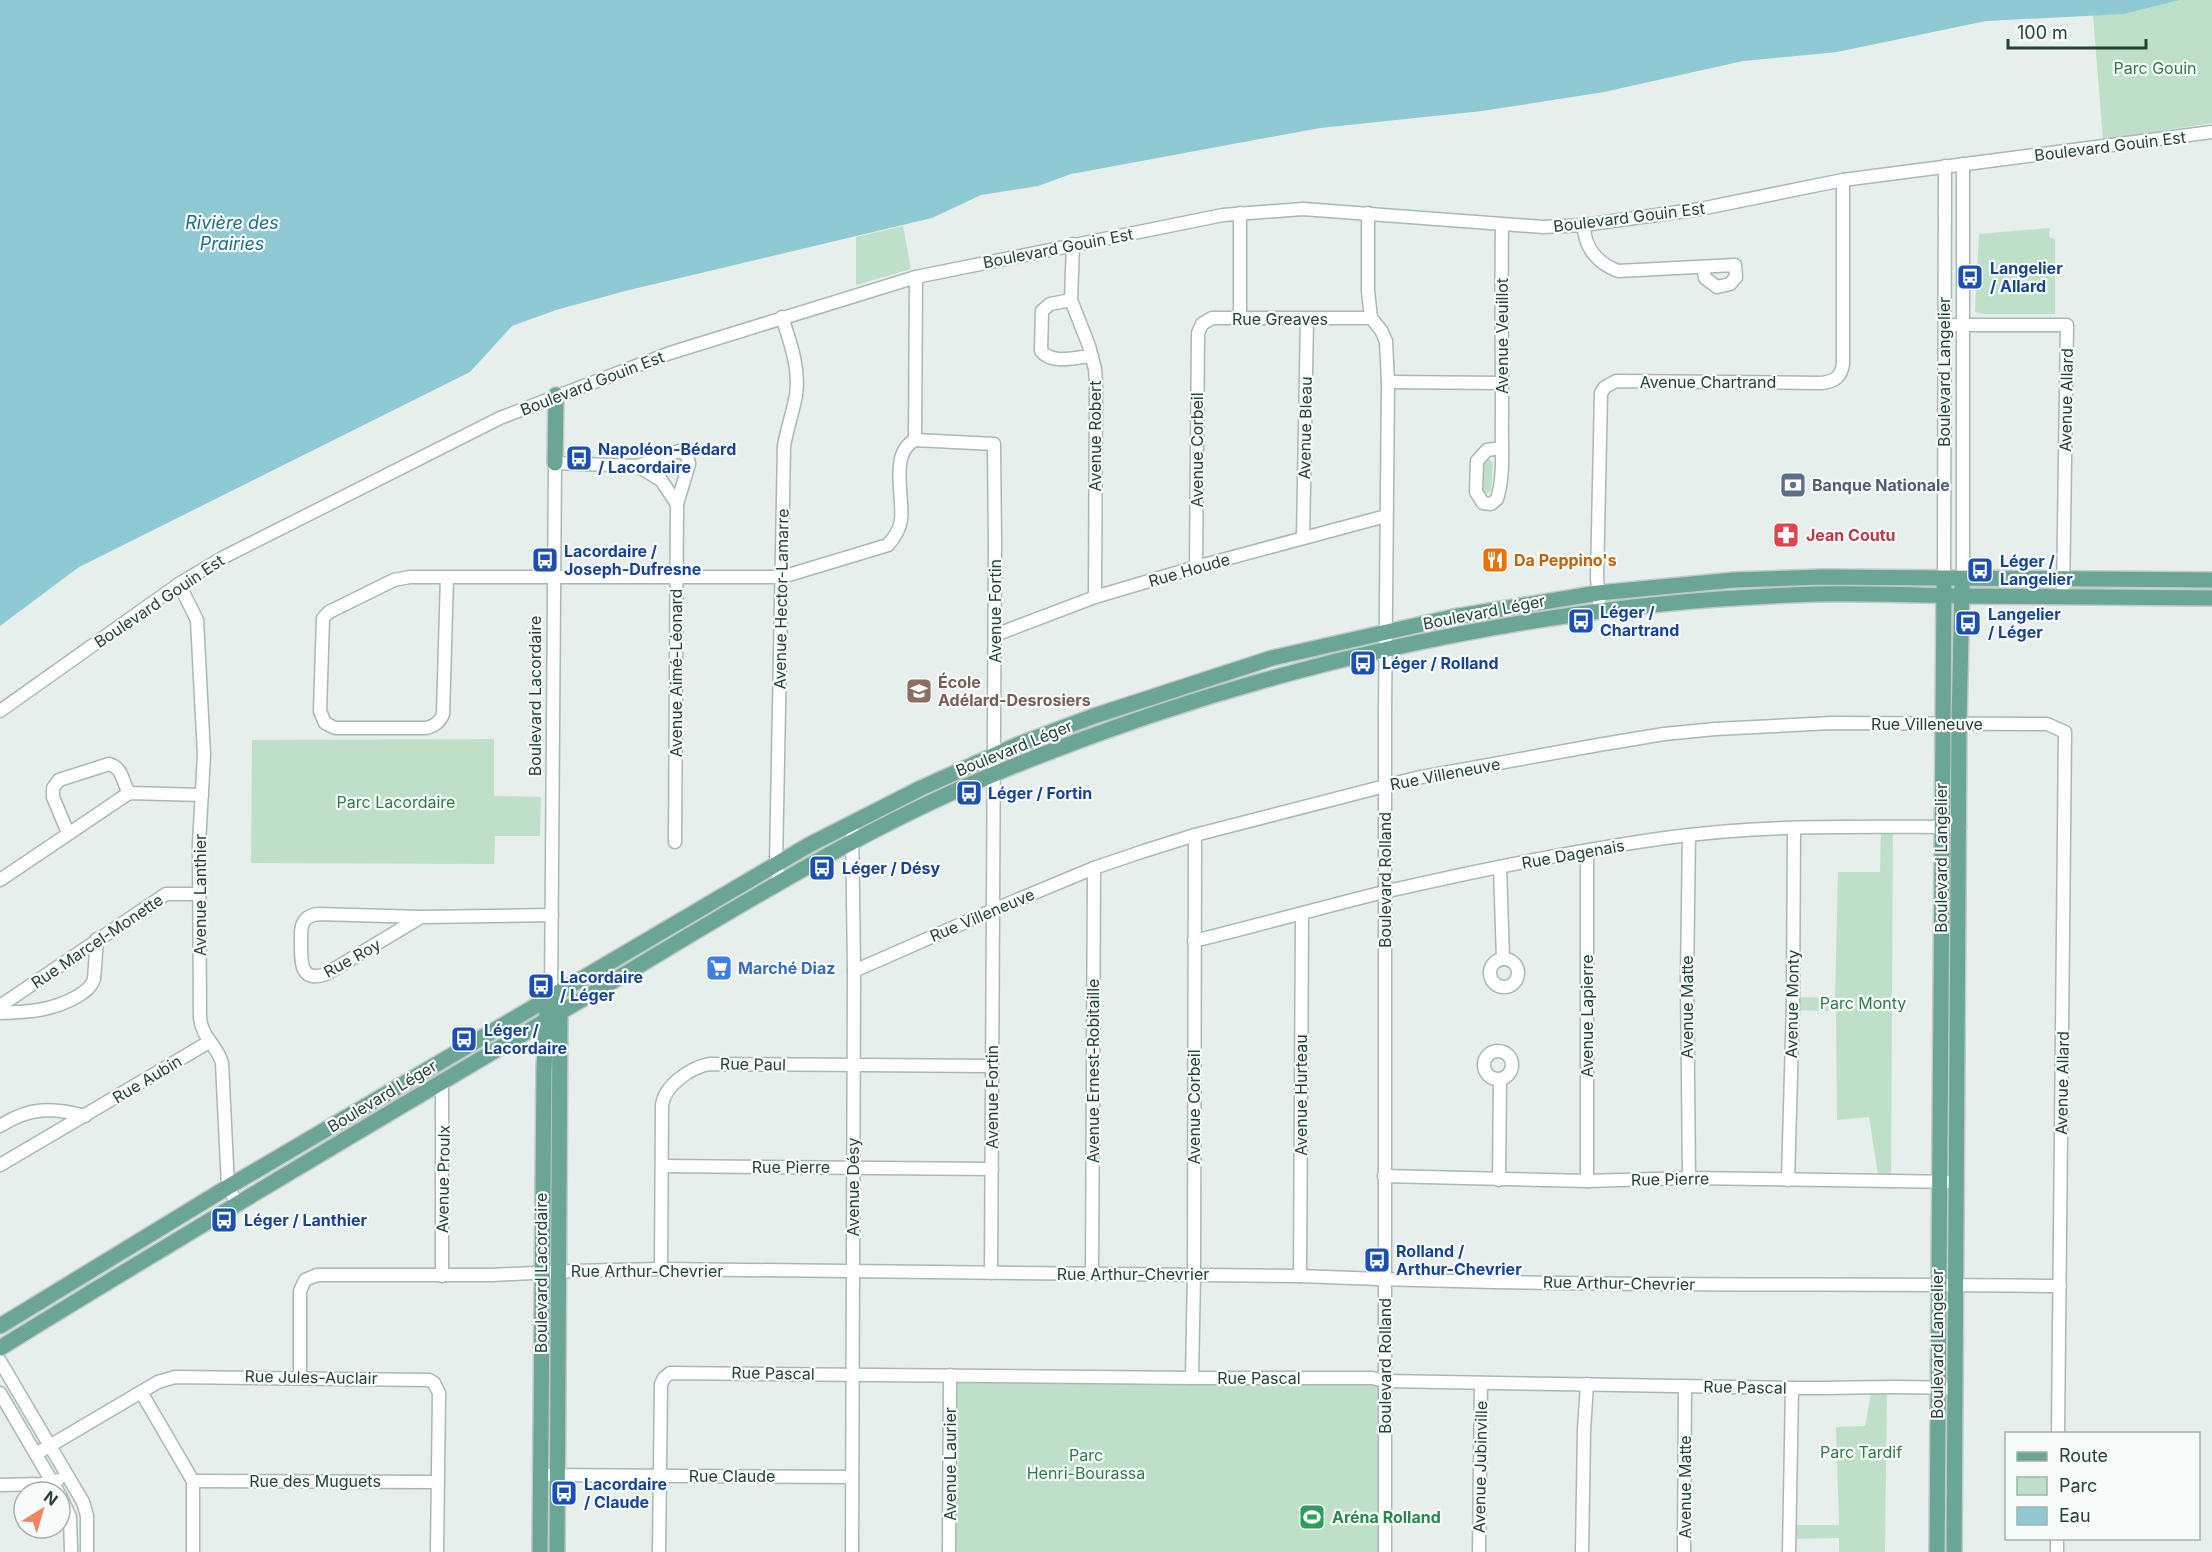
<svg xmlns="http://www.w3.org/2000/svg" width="2212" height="1552" font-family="Inter,sans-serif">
	<rect width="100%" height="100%" fill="#e6efeb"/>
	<g fill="#bfe0c8">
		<path d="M2180 0H2212V123L2103 140 2093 15 2124 14Z"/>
		<path d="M903 226 911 269 856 285V237Z"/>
		<path d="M2050 228 2049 237 2055 239V314H1984L1975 312 1979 234Z"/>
		<path d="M1488 458 1493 463 1491 490 1487 494 1483 491V462Z"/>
		<path d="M494 739V796L541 797 540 836H495L494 864 251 863 252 740Z"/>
		<path d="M1881 827H1893L1891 1181H1879L1869 1117 1837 1120 1836 1011 1792 1010 1793 997 1835 998 1838 872H1880Z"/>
		<path d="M950 1375 1385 1381V1552H949Z"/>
		<path d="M1872 1388H1887L1885 1552H1839V1538L1789 1539V1525H1839L1836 1427 1865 1426Z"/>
	</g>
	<path fill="#8ec9d4" d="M0 0H2180L2124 14 1986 21 1837 52 1743 61 1604 92 1482 111 1320 128 1071 174 1038 186 981 195 932 218 625 291 556 310 512 326 470 372 79 567 0 626Z"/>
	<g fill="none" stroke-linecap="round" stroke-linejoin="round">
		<defs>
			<g id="minor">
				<path d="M1368 213V291L1371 318 1381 330 1386 341 1388 382 1385 714V1552"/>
				<path d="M1584 225C1584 247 1597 263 1618 271L1735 265 1736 277 1730 284 1717 287 1705 278 1703 268"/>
				<path d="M1073 244 1071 300 1089 346 1095 369 1096 382 1095 597"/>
				<path d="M1071 300 1050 304 1042 311 1041 351C1053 365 1075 357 1092 356"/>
				<path d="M1240 318V213"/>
				<path d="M1954 325H2067L2063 596"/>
				<path d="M1388 382 1502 383"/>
				<path d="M915 440 994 444 995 544 991 1273"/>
				<path d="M915 440 916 277"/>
				<path d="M1501 448 1487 450 1477 461 1476 492 1483 503 1491 504 1497 499C1505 474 1501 442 1502 416 1502 352 1501 288 1502 224"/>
				<path d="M638 466 661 480 677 504 675 842"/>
				<path d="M1303 537 1307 319"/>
				<path d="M1196 567 1198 333 1202 324 1212 318H1371"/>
				<path d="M447 577 443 714C440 722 435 726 426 728H335L325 723 320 711 323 618 329 612 394 580 410 577H782L888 545C894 538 900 529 901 520 904 496 889 453 915 440"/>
				<path d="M1963 577V164"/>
				<path d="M1944 578 1945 166"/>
				<path d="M179 584 197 620 204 755 199 844 200 1018C202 1038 217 1045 222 1063L228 1187 237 1203"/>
				<path d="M1600 611 1597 578 1601 393 1605 387 1616 381 1822 383C1835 381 1841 377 1843 364V180"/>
				<path d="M995 635 1095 597 1196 567 1386 516"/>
				<path d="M0 711 179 584 224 557 500 418 670 353 916 277 1223 215 1303 209 1543 227 1584 225 1700 209 1843 180 2212 132"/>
				<path d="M68 833 53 797V788L59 780 109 764C123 768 122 781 129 793"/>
				<path d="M1500 867 1503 959"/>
				<path d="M0 880 129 793 202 795"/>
				<path d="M780 884 776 864 784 446C787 429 793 412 796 395 800 368 790 342 782 317"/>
				<path d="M421 917 326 974C300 983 301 962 301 943 301 936 300 926 305 920 308 916 313 915 318 914L421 917 552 915"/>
				<path d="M1194 941C1259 925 1323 907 1388 891 1479 870 1572 851 1665 838 1762 824 1862 827 1960 827"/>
				<circle cx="1504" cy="973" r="14"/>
				<path d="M854 971 993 910 1094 868 1144 851 1195 835 1416 778 1598 745 1664 734 1715 729 1831 723 2047 724 2065 732 2058 1434"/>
				<path d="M551 996 555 463 638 466 679 451 687 455 689 464 677 504"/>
				<path d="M0 1006 166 894H199"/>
				<path d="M0 1013C29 1012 52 1011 78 996 85 991 91 988 94 979L97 939"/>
				<circle cx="1498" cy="1065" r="14"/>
				<path d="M442 1081V1276"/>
				<path d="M0 1126C29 1107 53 1107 85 1116"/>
				<path d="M0 1165 209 1042"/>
				<path d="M662 1166 992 1169"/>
				<path d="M1384 1176 1587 1181 1689 1178 1956 1182"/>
				<path d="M1689 1178 1687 977 1689 835"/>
				<path d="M1499 1180 1500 1079"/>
				<path d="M1788 1180 1793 1003 1794 828"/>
				<path d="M1587 1181V851"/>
				<path d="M661 1269 662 1105C665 1085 690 1068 709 1064L992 1066"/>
				<path d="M1092 1274 1094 868"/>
				<path d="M1300 1276 1302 915"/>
				<path d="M0 1361 83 1502 87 1516V1552"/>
				<path d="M300 1377V1291L305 1280 317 1275H492L573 1271 661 1269 1300 1276C1553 1287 1807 1283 2060 1286"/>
				<path d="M1192 1378 1194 1274 1195 835"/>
				<path d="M141 1392 193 1481V1552"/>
				<path d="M0 1393 58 1492"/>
				<path d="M36 1454 158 1382 175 1377 429 1380 434 1383 439 1393 437 1552"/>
				<path d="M541 1475 852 1477"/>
				<path d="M193 1481 438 1482"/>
				<path d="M0 1485 42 1484 58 1480"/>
				<path d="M60 1495 70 1517 71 1552"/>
				<path d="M659 1552 661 1384 664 1378 670 1373 1192 1378H1372L1385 1381C1520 1383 1656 1386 1791 1388 1845 1389 1901 1384 1955 1389"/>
				<path d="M852 1552 854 971 852 822"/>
				<path d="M949 1552 950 1375"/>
				<path d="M1479 1552 1481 1383"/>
				<path d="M1582 1552 1584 1430 1587 1384"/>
				<path d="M1684 1552 1685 1386"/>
				<path d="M1789 1552 1792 1388"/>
				<path d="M2057 1552V1538"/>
			</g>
			<g id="major">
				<path d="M555 463 556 395"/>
				<path d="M0 1326 228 1187 809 845 921 788 1017 745 1094 716 1272 658 1453 617 1598 593 1734 580 1823 577 2212 580"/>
				<path d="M0 1348C198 1226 397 1108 598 990 728 913 858 830 999 772 1176 699 1362 647 1552 618 1639 604 1728 597 1816 594 1864 593 1912 595 1960 596 2044 596 2128 597 2212 598"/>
				<path d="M540 1552 544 1068 547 1012"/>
				<path d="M557 1552 560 1011 557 1006"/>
				<path d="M1937 1552 1944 587"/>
				<path d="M1954 1552 1959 724 1962 586"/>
			</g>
		</defs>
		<use href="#minor" stroke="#a8b8b2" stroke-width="15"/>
		<use href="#major" stroke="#c2cac8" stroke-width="18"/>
		<use href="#minor" stroke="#fff" stroke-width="12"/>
		<use href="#major" stroke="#6aa596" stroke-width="15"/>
	</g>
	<defs>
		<symbol id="bus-square" viewBox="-11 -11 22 22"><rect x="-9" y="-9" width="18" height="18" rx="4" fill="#1a4fb4" stroke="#f7fbf9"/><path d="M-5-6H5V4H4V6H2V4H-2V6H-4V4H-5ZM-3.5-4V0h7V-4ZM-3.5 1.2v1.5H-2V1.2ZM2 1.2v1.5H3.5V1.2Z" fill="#fff"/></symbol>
		<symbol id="bank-square" viewBox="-11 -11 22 22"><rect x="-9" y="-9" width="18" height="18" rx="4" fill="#5c6f8a" stroke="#f7fbf9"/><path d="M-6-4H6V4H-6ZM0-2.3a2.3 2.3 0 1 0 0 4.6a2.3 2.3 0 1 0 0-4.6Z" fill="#fff"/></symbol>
		<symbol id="pharmacy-square" viewBox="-11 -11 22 22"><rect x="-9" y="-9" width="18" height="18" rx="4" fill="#e0444e" stroke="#f7fbf9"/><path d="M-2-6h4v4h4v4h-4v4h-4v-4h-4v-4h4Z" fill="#fff"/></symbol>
		<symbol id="restaurant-square" viewBox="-11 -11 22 22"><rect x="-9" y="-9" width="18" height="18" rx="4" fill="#e8710a" stroke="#f7fbf9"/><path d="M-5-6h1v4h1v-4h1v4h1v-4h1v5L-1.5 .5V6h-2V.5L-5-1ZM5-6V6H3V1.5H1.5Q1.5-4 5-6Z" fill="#fff"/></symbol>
		<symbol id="school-square" viewBox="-11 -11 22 22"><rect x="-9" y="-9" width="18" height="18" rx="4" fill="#8d6e63" stroke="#f7fbf9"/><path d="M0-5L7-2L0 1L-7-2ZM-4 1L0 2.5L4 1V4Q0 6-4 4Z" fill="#fff"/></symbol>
		<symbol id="supermarket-square" viewBox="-11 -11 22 22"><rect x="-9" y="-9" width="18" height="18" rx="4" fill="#3f7fe0" stroke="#f7fbf9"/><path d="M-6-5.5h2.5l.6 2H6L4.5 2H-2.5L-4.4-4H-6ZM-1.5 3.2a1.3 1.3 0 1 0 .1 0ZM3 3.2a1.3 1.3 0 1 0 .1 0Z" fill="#fff"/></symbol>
		<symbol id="stadium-square" viewBox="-11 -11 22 22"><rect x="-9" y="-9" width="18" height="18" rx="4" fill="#2e9e5b" stroke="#f7fbf9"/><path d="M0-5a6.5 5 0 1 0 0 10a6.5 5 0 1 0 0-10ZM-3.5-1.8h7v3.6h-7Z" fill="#fff"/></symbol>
	</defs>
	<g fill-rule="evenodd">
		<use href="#bus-square" x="1955" y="262" width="30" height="30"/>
		<use href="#bus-square" x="564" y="443" width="30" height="30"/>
		<use href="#bank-square" x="1778" y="470" width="30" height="30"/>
		<use href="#pharmacy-square" x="1771" y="520" width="30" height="30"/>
		<use href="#bus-square" x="530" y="545" width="30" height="30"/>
		<use href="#restaurant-square" x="1480" y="545" width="30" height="30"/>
		<use href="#bus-square" x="1965" y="555" width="30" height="30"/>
		<use href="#bus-square" x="1566" y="606" width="30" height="30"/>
		<use href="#bus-square" x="1953" y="608" width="30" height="30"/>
		<use href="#bus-square" x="1348" y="648" width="30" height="30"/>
		<use href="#school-square" x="904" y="676" width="30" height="30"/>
		<use href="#bus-square" x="954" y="778" width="30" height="30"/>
		<use href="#bus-square" x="807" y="853" width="30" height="30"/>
		<use href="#supermarket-square" x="704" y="953" width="30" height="30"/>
		<use href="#bus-square" x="526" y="971" width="30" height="30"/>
		<use href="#bus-square" x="449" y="1024" width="30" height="30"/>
		<use href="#bus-square" x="209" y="1205" width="30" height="30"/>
		<use href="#bus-square" x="1362" y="1245" width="30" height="30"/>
		<use href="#bus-square" x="549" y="1478" width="30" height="30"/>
		<use href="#stadium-square" x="1297" y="1502" width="30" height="30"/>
	</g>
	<g text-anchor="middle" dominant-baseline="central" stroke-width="4.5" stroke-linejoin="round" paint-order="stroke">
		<g font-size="16" fill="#2d7a4b" stroke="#f7fbf9">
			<text x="2155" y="68">Parc Gouin</text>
			<text x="396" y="802">Parc Lacordaire</text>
			<text x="1863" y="1003">Parc Monty</text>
			<text x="1861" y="1452">Parc Tardif</text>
			<text x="1086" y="1455">Parc<tspan x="1086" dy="18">Henri-Bourassa</tspan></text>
		</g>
		<g font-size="16" fill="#24423a" stroke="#f7fbf9">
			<text transform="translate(2110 146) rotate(-7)">Boulevard Gouin Est</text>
			<text transform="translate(1629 217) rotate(-7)">Boulevard Gouin Est</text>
			<text transform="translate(1058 248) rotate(-11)">Boulevard Gouin Est</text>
			<text x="1280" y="319">Rue Greaves</text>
			<text transform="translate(1502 336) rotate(-90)">Avenue Veuillot</text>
			<text transform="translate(1944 372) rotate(-90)">Boulevard Langelier</text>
			<text x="1708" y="382">Avenue Chartrand</text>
			<text transform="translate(592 383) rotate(-21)">Boulevard Gouin Est</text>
			<text transform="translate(2066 400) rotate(-89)">Avenue Allard</text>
			<text transform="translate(1305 428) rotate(-89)">Avenue Bleau</text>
			<text transform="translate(1095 436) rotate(-90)">Avenue Robert</text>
			<text transform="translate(1197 450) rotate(-90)">Avenue Corbeil</text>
			<text transform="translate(1189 570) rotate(-16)">Rue Houde</text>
			<text transform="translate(781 599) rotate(-89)">Avenue Hector-Lamarre</text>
			<text transform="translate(159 601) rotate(-34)">Boulevard Gouin Est</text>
			<text transform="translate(995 611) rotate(-90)">Avenue Fortin</text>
			<text transform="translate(1484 612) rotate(-11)">Boulevard Léger</text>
			<text transform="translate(676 673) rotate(-90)">Avenue Aimé-Léonard</text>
			<text transform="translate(535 696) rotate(-90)">Boulevard Lacordaire</text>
			<text x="1927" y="724">Rue Villeneuve</text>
			<text transform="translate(1014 748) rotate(-22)">Boulevard Léger</text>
			<text transform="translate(1445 774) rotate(-11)">Rue Villeneuve</text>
			<text transform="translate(1573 854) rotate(-10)">Rue Dagenais</text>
			<text transform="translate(1941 858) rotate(-90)">Boulevard Langelier</text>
			<text transform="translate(1385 880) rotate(-90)">Boulevard Rolland</text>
			<text transform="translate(200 895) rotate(-90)">Avenue Lanthier</text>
			<text transform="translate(982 915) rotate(-23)">Rue Villeneuve</text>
			<text transform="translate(97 941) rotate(-34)">Rue Marcel-Monette</text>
			<text transform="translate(352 958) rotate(-29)">Rue Roy</text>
			<text transform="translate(1792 1004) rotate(-89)">Avenue Monty</text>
			<text transform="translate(1687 1007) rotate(-90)">Avenue Matte</text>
			<text transform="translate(1587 1016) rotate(-90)">Avenue Lapierre</text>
			<text transform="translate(753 1064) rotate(1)">Rue Paul</text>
			<text transform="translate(1093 1071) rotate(-90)">Avenue Ernest-Robitaille</text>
			<text transform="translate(147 1079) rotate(-31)">Rue Aubin</text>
			<text transform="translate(2062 1083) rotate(-89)">Avenue Allard</text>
			<text transform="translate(1301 1095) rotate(-90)">Avenue Hurteau</text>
			<text transform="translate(382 1096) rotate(-31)">Boulevard Léger</text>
			<text transform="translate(992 1097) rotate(-90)">Avenue Fortin</text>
			<text transform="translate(1194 1107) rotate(-90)">Avenue Corbeil</text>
			<text x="791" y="1167">Rue Pierre</text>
			<text transform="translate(443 1179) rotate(-89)">Avenue Proulx</text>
			<text transform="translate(1670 1179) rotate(-1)">Rue Pierre</text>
			<text transform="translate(853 1187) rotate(-90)">Avenue Désy</text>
			<text x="647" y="1271">Rue Arthur-Chevrier</text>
			<text transform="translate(541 1273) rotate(-90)">Boulevard Lacordaire</text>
			<text x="1133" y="1274">Rue Arthur-Chevrier</text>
			<text transform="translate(1619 1283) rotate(1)">Rue Arthur-Chevrier</text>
			<text transform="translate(1937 1344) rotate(-90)">Boulevard Langelier</text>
			<text transform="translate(1385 1366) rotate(-90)">Boulevard Rolland</text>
			<text transform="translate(773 1373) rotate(1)">Rue Pascal</text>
			<text transform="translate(311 1377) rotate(1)">Rue Jules-Auclair</text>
			<text x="1259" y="1378">Rue Pascal</text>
			<text transform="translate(1745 1387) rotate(1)">Rue Pascal</text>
			<text transform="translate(950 1464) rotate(-90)">Avenue Laurier</text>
			<text transform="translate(1480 1467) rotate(-89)">Avenue Jubinville</text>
			<text x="732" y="1476">Rue Claude</text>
			<text x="315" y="1481">Rue des Muguets</text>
			<text transform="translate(1685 1487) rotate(-90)">Avenue Matte</text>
		</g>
		<g font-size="16" font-weight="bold" fill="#164399" stroke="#f7fbf9" text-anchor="start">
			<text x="1990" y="268">Langelier<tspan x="1990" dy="18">/ Allard</tspan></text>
			<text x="598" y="449">Napoléon-Bédard<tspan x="598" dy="18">/ Lacordaire</tspan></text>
			<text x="564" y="551">Lacordaire /<tspan x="564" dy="18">Joseph-Dufresne</tspan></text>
			<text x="2000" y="561">Léger /<tspan x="2000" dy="18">Langelier</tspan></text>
			<text x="1600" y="612">Léger /<tspan x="1600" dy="18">Chartrand</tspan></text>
			<text x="1988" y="614">Langelier<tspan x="1988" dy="18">/ Léger</tspan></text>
			<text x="1382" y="663">Léger / Rolland</text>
			<text x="988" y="793">Léger / Fortin</text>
			<text x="842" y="868">Léger / Désy</text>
			<text x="560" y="977">Lacordaire<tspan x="560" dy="18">/ Léger</tspan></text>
			<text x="484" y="1030">Léger /<tspan x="484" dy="18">Lacordaire</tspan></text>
			<text x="244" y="1220">Léger / Lanthier</text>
			<text x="1396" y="1251">Rolland /<tspan x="1396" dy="18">Arthur-Chevrier</tspan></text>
			<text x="584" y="1484">Lacordaire<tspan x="584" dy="18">/ Claude</tspan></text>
		</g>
		<g font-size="16" font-weight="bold" fill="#4e5e75" stroke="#f7fbf9" text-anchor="start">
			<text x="1812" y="485">Banque Nationale</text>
		</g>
		<g font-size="16" font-weight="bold" fill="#be3a42" stroke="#f7fbf9" text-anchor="start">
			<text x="1806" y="535">Jean Coutu</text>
		</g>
		<g font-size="16" font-weight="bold" fill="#c56008" stroke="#f7fbf9" text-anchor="start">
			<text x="1514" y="560">Da Peppino's</text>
		</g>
		<g font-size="16" font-weight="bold" fill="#785e54" stroke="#f7fbf9" text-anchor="start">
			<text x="938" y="682">École<tspan x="938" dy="18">Adélard-Desrosiers</tspan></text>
		</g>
		<g font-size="16" font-weight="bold" fill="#366cbe" stroke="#f7fbf9" text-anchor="start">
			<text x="738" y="968">Marché Diaz</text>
		</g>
		<g font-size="16" font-weight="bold" fill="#27864d" stroke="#f7fbf9" text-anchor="start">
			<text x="1332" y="1517">Aréna Rolland</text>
		</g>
		<g font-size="18" font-style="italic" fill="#1c6f80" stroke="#f7fbf9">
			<text x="232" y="222">Rivière des<tspan x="232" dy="21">Prairies</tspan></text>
		</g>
	</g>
	<rect x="2005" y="1432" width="195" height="108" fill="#f7fbf9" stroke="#a3b1ad" stroke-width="1.5"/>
	<rect x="2017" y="1452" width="30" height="9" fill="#6aa596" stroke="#a3b1ad" stroke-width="1.5"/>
	<text x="2059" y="1462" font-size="18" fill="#24423a">Route</text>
	<rect x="2017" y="1477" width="30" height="18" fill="#bfe0c8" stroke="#a3b1ad" stroke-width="1.5"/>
	<text x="2059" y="1492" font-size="18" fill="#24423a">Parc</text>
	<rect x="2017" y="1507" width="30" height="18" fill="#8ec9d4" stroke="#a3b1ad" stroke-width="1.5"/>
	<text x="2059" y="1522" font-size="18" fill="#24423a">Eau</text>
	<g transform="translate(42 1510) rotate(37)"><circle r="28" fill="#f7fbf9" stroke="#a3b1ad" stroke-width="1.5"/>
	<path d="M0-4.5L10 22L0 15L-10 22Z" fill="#f4845f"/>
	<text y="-9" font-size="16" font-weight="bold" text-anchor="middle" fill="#24423a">N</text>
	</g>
	<path d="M2008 39v9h138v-9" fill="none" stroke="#24423a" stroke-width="3"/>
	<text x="2017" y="39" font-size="18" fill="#24423a" stroke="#f7fbf9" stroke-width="4.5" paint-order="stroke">100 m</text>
</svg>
